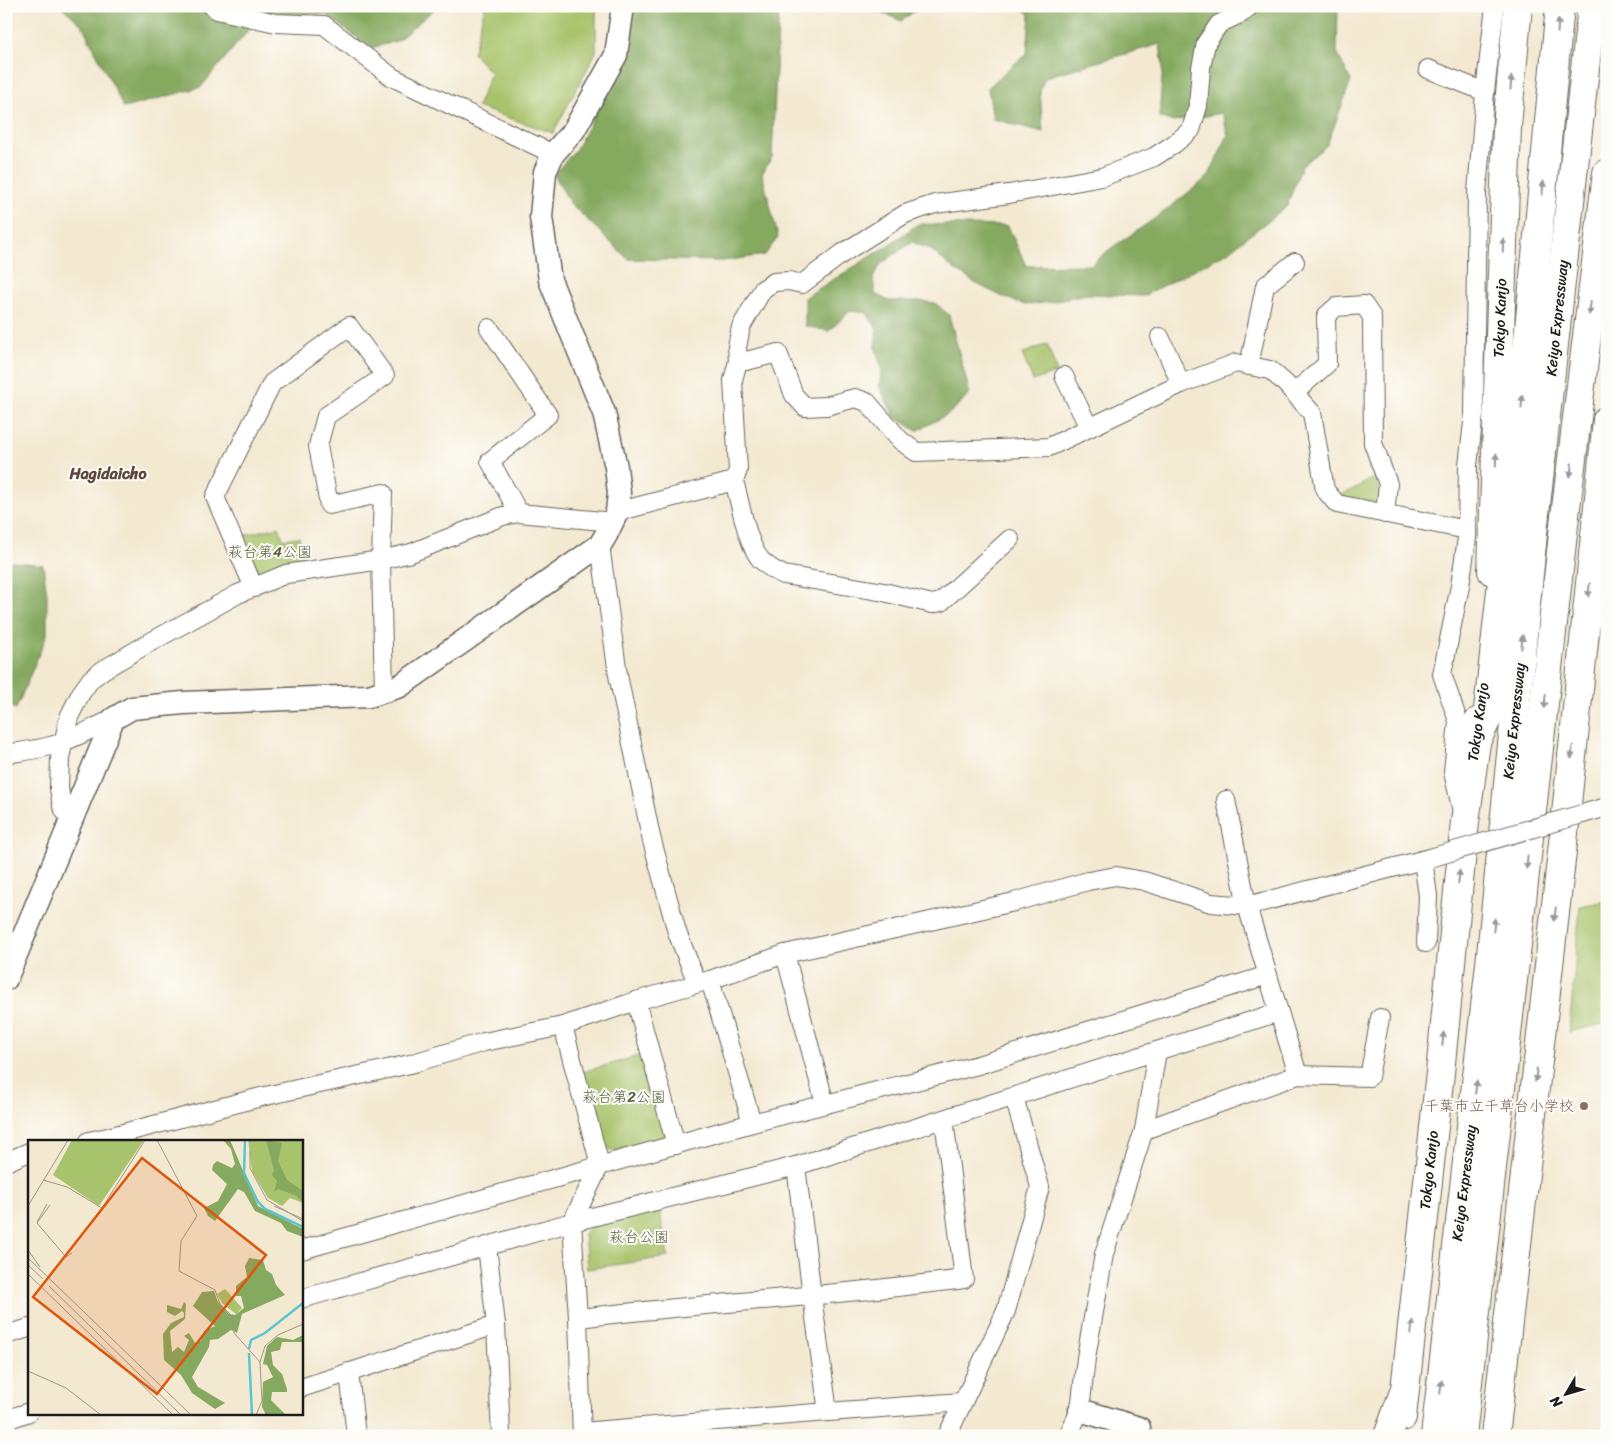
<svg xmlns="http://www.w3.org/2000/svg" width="1613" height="1442" font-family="Sriracha,'Klee One',sans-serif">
	<rect width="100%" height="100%" fill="#fdfcf7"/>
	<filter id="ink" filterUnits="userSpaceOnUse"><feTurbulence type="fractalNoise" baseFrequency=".02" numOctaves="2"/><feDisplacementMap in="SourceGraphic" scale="10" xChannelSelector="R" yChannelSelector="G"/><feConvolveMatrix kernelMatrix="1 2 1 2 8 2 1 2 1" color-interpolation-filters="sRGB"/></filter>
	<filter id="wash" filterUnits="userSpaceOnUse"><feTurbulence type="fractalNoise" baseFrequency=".0096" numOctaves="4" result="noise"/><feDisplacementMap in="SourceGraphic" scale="20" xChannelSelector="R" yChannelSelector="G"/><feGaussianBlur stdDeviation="1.12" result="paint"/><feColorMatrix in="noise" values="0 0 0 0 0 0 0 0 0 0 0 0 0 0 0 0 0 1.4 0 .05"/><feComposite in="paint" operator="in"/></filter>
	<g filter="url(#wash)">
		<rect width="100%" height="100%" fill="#f3e9d1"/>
		<g fill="#a7c36b" stroke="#627044">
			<path d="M485 6H596V52L553 133 477 107 491 73 473 54Z"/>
			<path d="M1047 344 1057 372 1033 381 1022 354Z"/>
			<path d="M1376 477 1381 493 1380 507 1336 498Z"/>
			<path d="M279 527 283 539 299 537 304 562 265 572 257 570 245 535Z"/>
			<path d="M1607 901V1023L1569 1032 1580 906Z"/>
			<path d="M646 1054 669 1136 613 1152 602 1142 579 1073Z"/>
			<path d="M659 1207 668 1257 587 1269 584 1233 591 1226Z"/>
		</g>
		<g fill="#85a95f" stroke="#50623e">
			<path d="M61 6H438L397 41 371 48 325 14 261 15 201 87 124 108 82 25Z"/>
			<path d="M624 6H779L772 157 762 174 778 237 765 255 723 261 628 259 570 203 554 174 576 149 612 82Z"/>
			<path d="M870 6H922L901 21Z"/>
			<path d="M1019 6H1338L1337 53 1351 81 1327 145 1302 165 1287 206 1228 252 1143 296 1086 294 1051 302 1025 305 1001 296 975 283 951 267 930 249 912 242 881 264 873 278 875 294 889 301H918L935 303 949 315 970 394 950 413 917 431 894 416 879 386 882 369 875 347 877 329 867 313 850 311 829 331 805 326V297L883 249 918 224 1008 226 1026 266 1091 265 1110 249 1160 215 1208 177 1228 135 1222 113 1173 122 1159 117 1163 66 1160 44 1045 77 1040 90 1043 132 993 119 988 88 1008 69 1027 54 1030 15Z"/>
			<path d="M6 561 43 565 47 595V635L16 709 6 705Z"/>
		</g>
	</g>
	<g filter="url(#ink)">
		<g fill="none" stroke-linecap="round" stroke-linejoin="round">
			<defs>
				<g id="minor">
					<path d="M212 6 217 10 276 23 324 25 392 77 553 154"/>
					<path d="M1428 69 1485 92"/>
					<path d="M489 328 548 415 490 461 519 513"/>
					<path d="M1160 337 1181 384"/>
					<path d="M738 361 737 347 741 327 763 289 774 282 789 281 802 284 843 253 905 214 935 204 1009 194 1102 177 1154 157 1174 144 1191 130 1198 106 1201 68 1206 43 1219 24 1242 13 1250 6"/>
					<path d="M1249 366 1265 286 1295 262"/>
					<path d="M1064 376 1089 428"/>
					<path d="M1294 393 1327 364 1326 316 1336 307 1364 305 1372 317 1373 443 1388 484 1385 514"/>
					<path d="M734 481C740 501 747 545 761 560 768 567 775 571 784 575L884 592 932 604 941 602 1010 539"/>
					<path d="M617 512 734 481 738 470 733 380 738 361H746L778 353 794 395 805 407 826 406 855 398 867 402 900 440 916 452 1049 447 1181 384 1236 363 1270 370 1285 383 1312 413 1325 490 1337 504 1467 530"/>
					<path d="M600 545 618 675 651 837 677 932 697 983"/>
					<path d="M254 588 215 497 272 383 349 326 385 376 326 416 318 446 329 505 383 493 381 560 384 693"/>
					<path d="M6 754C25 751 45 749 63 742 80 736 96 726 113 719"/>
					<path d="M1226 800 1247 906 1298 1075"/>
					<path d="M1461 807 1453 772 1458 721 1442 674 1460 586 1467 538 1468 465 1474 414 1477 193 1485 92 1495 6"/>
					<path d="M1582 814 1607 807"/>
					<path d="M70 820 62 806 59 788 60 758 69 717 81 693 91 679 103 670 147 644 238 594 286 574 381 560 411 553 503 516 519 513 613 522"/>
					<path d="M1423 860 1428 896 1426 943"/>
					<path d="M785 954 825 1104"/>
					<path d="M710 980 752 1123"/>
					<path d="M636 1001 676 1145"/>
					<path d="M563 1026 600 1165 572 1222 578 1318 582 1436"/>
					<path d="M1144 1130 1298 1075 1369 1077 1380 1018"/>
					<path d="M89 1141 108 1137 261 1097 410 1064 484 1042 563 1026 636 1001 710 980 785 954 1014 902 1088 881 1116 876 1144 881 1211 903 1247 906 1430 858"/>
					<path d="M6 1162 29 1152"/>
					<path d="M796 1166 812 1296 828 1412"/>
					<path d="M487 1246 496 1325 501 1436"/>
					<path d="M301 1250 752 1123 978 1065 1268 975"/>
					<path d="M301 1299 572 1222 796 1166 1279 1012"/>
					<path d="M578 1318C706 1303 836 1296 964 1279L944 1119"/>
					<path d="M6 1335 29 1328"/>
					<path d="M349 1372 356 1436"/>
					<path d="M301 1388 496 1325"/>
					<path d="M8 1436 6 1420 29 1412"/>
					<path d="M590 1436 593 1431 828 1412 962 1402"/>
					<path d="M947 1436 1006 1311 1040 1187 1014 1097"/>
					<path d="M1068 1436 1080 1410 1086 1358 1104 1254 1144 1130 1157 1051"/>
				</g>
				<g id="tertiary">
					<path d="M6 979 113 719 132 708 183 703 369 696 400 686 600 545 606 535 617 512 619 493 616 467 604 413 550 280 541 217 545 172 553 154 574 130 616 55 623 6"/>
					<path d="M1080 1410 1139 1428 1137 1436"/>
				</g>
				<g id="trunk">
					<path d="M1492 571 1507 126 1518 6"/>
					<path d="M1402 1417 1440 1073 1465 822 1479 721"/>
					<path d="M1495 1436 1562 852 1607 420"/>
				</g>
				<g id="motorway">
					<path d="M1475 744 1487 719 1525 371 1560 6"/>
					<path d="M1388 1436 1404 1392"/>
					<path d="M1435 1436 1490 964 1535 514 1592 6"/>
					<path d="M1462 1436 1565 516 1607 173"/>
				</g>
			</defs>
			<use href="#minor" stroke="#67645b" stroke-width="20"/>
			<use href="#tertiary" stroke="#67645b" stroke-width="25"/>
			<use href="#trunk" stroke="#67645b" stroke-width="30"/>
			<use href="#motorway" stroke="#67645b" stroke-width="30"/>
			<use href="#minor" stroke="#fff" stroke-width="18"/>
			<use href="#tertiary" stroke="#fff" stroke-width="22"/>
			<use href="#trunk" stroke="#fff" stroke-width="28"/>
			<use href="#motorway" stroke="#fff" stroke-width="28"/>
			<defs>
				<path id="minor-bridge" d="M1430 858 1582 814"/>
			</defs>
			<use href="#minor-bridge" stroke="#67645b" stroke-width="20" stroke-linecap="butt"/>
			<use href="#minor-bridge" stroke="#fff" stroke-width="18"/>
		</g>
		<defs><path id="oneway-solid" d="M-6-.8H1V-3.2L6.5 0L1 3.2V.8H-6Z" transform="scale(1.25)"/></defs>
		<g fill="#999">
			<use href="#oneway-solid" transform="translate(1558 26) rotate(-85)"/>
			<use href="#oneway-solid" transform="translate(1511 83) rotate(-85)"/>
			<use href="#oneway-solid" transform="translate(1543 188) rotate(-85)"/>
			<use href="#oneway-solid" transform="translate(1503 245) rotate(-88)"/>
			<use href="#oneway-solid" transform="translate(1590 308) rotate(97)"/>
			<use href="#oneway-solid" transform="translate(1522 402) rotate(-84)"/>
			<use href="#oneway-solid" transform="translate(1496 460) rotate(-88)"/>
			<use href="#oneway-solid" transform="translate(1571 470) rotate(97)"/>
			<use href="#oneway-solid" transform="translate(1589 590) rotate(96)"/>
			<use href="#oneway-solid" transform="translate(1522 642) rotate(-84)"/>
			<use href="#oneway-solid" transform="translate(1545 701) rotate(96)"/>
			<use href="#oneway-solid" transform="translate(1572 752) rotate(96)"/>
			<use href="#oneway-solid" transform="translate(1527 862) rotate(96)"/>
			<use href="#oneway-solid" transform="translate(1459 877) rotate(-84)"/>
			<use href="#oneway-solid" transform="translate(1555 914) rotate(97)"/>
			<use href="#oneway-solid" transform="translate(1494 925) rotate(-84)"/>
			<use href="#oneway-solid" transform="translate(1443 1039) rotate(-84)"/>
			<use href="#oneway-solid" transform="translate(1536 1075) rotate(97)"/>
			<use href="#oneway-solid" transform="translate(1476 1087) rotate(-83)"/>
			<use href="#oneway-solid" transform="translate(1412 1327) rotate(-84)"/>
			<use href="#oneway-solid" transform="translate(1441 1387) rotate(-83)"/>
		</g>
	</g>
	<circle fill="#8d6e63" stroke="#fdfcf7" stroke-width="2" cx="1584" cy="1106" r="5"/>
	<g text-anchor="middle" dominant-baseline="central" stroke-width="4" stroke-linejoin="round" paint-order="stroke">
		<g font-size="15" fill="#1c1c1c" stroke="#fdfcf7">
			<text transform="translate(1500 318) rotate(-88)">Tokyo Kanjo</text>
			<text transform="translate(1557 318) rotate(-84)">Keiyo Expressway</text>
			<text transform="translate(1514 721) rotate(-84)">Keiyo Expressway</text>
			<text transform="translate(1478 722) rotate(-82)">Tokyo Kanjo</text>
			<text transform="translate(1429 1170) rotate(-84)">Tokyo Kanjo</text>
			<text transform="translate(1464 1183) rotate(-83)">Keiyo Expressway</text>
		</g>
		<g font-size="15" fill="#545f3c" stroke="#fdfcf7">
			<text x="270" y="552">萩台第4公園</text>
			<text x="624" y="1097">萩台第2公園</text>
			<text x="639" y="1237">萩台公園</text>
		</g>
		<g font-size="15" fill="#785e54" stroke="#fdfcf7" text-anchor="end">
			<text x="1574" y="1106">千葉市立千草台小学校</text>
		</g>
		<g font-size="16" font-weight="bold" fill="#5e473d" stroke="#fdfcf7">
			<text x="108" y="473">Hagidaicho</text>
		</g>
	</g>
	<g transform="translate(28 1140)">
		<rect width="275" height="275" fill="#f3e9d1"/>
		<path d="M44 0H116L71 66 25 35ZM220 0H275V63L262 58 254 66 240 58 224 31ZM197 149 214 168 208 174 194 163 189 154Z" fill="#a7c36b"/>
		<path d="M195 0H202L230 66 275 89V97L259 91 253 83 227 71 216 52 210 49 187 81 180 76 176 68 190 61 199 44 184 30 185 25 189 21 204 28 207 24 203 9ZM238 0 254 3 250 21 259 40 275 51V62L267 55 250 49 246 52 249 41 244 35 246 30ZM221 118 235 120 238 130 244 134 248 145 257 155 214 174 209 193 203 190 190 199 182 200 181 207 164 237 170 247 197 263 187 269 164 253 153 235 136 220 135 194 143 183 156 177V173L154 171 147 176 139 172V165L153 169 156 162 158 164 157 179 142 191 144 212 150 207 156 212 161 200 156 196 161 193 167 203 173 201 176 191 187 186 165 166 174 152 186 151 190 162 201 174 207 175 216 168 213 156H208V146L219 137 217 126ZM275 195V202H254L252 210 243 212 245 225 254 234 259 249V252H244L243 260 258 275H238L234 267 235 242 245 237 239 225 235 224 239 206 249 197 265 200Z" fill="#85a95f"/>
		<path fill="none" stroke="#58c5d0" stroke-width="2.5" d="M217 0 216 33 230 62 237 69 275 87M221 209 223 200 237 193 275 163M221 213 224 275"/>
		<path fill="none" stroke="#9d9789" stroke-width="1" d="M129 0 169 76 153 101 151 131 187 150 192 164 207 179 206 193 232 222M222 11V28L239 60 275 81M15 40 39 47 74 68 117 0M0 66 40 0M246 66 275 79M9 82 19 64M9 83 38 117 44 113M9 83 22 65M0 110 12 127M0 118 163 275M0 125 15 139M0 134 145 275M21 146 153 275M0 231 38 248 73 275M228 275 234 261 232 222 237 206 250 195 275 184"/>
		<path fill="#de560d" fill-opacity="0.15" stroke="#de560d" stroke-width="2.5" d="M114 18 238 115 129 254 5 157Z"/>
		<rect width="275" height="275" fill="none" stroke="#1c1c1c" stroke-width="2.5"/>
	</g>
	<rect width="1613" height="1442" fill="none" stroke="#fdfcf7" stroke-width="25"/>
	<g transform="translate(1566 1394) rotate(232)" stroke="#fdfcf7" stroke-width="4" paint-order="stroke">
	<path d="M0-4L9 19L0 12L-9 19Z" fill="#1c1c1c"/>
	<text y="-8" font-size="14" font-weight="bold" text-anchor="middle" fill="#1c1c1c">N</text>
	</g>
</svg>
